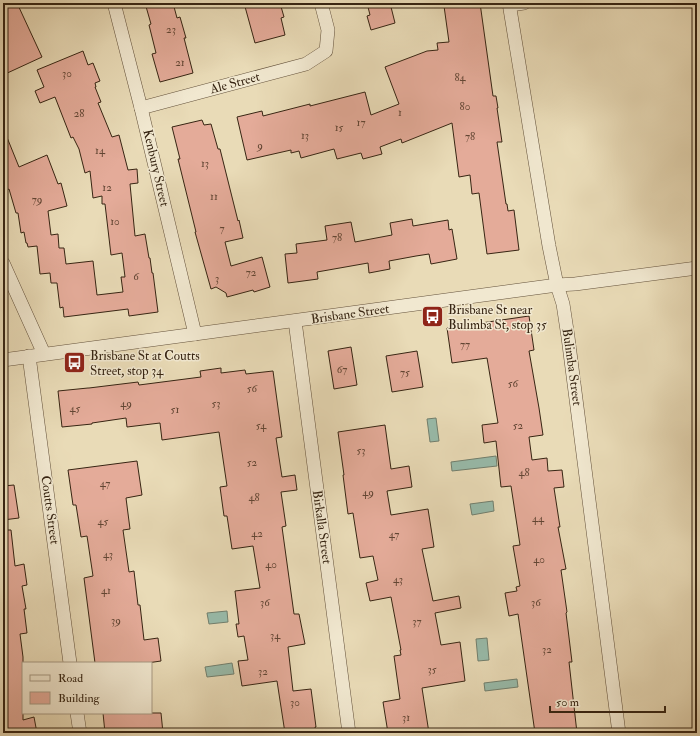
<svg xmlns="http://www.w3.org/2000/svg" width="700" height="736" font-family="'IM FELL Double Pica',serif">
	<rect width="100%" height="100%" fill="#e9dbb7"/>
	<filter id="stains"><feTurbulence type="fractalNoise" baseFrequency=".005" numOctaves="4"/><feColorMatrix values="0 0 0 0 .2 0 0 0 0 .09 0 0 0 0 .02 0 0 0 .5 -.17"/></filter>
	<radialGradient id="worn" r=".72"><stop offset=".6" stop-color="#630" stop-opacity="0"/><stop offset="1" stop-color="#630" stop-opacity=".3"/></radialGradient>
	<g fill="#98bbaa" stroke="#717f6e">
		<path d="M436 418 439 441 430 442 427 419Z"/>
		<path d="M496 456 497 466 452 471 451 462Z"/>
		<path d="M493 501 494 511 472 515 470 504Z"/>
		<path d="M227 611 228 622 209 624 207 613Z"/>
		<path d="M487 638 489 660 478 661 476 639Z"/>
		<path d="M232 663 234 674 207 677 205 667Z"/>
		<path d="M517 679 518 687 485 691 484 683Z"/>
	</g>
	<g fill="#e4ab99" stroke="#372513">
		<path d="M3 3H17L42 57 3 75Z"/>
		<path d="M145 3H173L177 18 180 17 186 38H184L193 73 160 82 152 54 156 53 149 25 151 24Z"/>
		<path d="M244 3H280L284 17 281 18 285 35 255 43Z"/>
		<path d="M367 3H390L395 23 371 30 367 16 370 15Z"/>
		<path d="M467 3H480L493 96H496L498 108H497L502 142H497L506 204H507L508 211 514 210 519 250 487 254 479 193 472 194 470 175 459 177 452 123 402 143 401 139 380 147 382 154 363 159 361 153 337 159 334 149 301 158 299 151 291 153V150L247 160 237 117 262 111 263 116 310 104V106L365 92 371 115 399 104 385 67 427 51 438 50 437 43 449 42 444 6Z"/>
		<path d="M83 51 88 65 93 63 100 81 95 83 96 87H95L101 102 98 103 112 137 119 135 128 170 137 169 138 183 130 184 135 236 145 234 149 258H150L152 273H153L158 312 129 316 128 309 64 317 63 307 60 308 57 283H51L50 273 40 274 37 246 28 247 27 243H26L24 232 21 233 18 213H16L9 189 3 192V130H4L19 167 47 155 58 184 61 183 67 206 48 211 51 235 58 234 59 248H64L66 264 93 261 97 295 123 292 121 277H125L122 253 111 255 105 204H102V196L93 198 90 171 85 173 79 149 73 137 71 138 55 97 40 103 35 91 44 87 37 70Z"/>
		<path d="M202 120 204 125 211 124 218 149H220L238 221 239 220 243 238 225 242 231 266 262 257 270 287 254 292 253 290 227 297 226 293 216 287 211 289 195 232H196L178 159H180L172 127Z"/>
		<path d="M412 219 413 226 448 220 449 230 452 229 457 259 431 264 429 254 416 256 389 261 390 269 369 273 368 263 317 272 318 279 288 283 285 254 297 253 296 244 327 240 325 226 351 222 355 242 392 235 390 223Z"/>
		<path d="M529 316 534 350 529 351 539 408 543 435 529 437 532 460 547 458 548 471 562 470 564 487 554 488 560 527H558L566 569 561 570 567 612 566 613 572 662H569L577 733H535L518 614 509 616 505 593 517 591 516 587 520 586 513 546 520 545 511 486 501 487 496 441 484 443 482 425 498 423 487 358 452 363 447 328Z"/>
		<path d="M351 347 357 385 334 389 328 351Z"/>
		<path d="M417 351 423 387 392 392 386 356Z"/>
		<path d="M221 368V373L245 370 246 374 273 371 282 437 276 438 282 477 295 475 297 490 281 492 286 526 282 527 294 614H299L305 644 288 647 293 691 311 689 316 727H315L316 733H285L277 681 242 686 238 661 248 660 244 636 238 637 236 624H239L235 591 260 588 253 546 232 549 227 516H224L220 487 227 486 219 432 162 440 160 423 127 427 126 418 92 423V424L62 427 58 391 88 388H89L138 382 139 385 201 377 200 371Z"/>
		<path d="M385 425 391 469 409 466 412 487 387 491 391 515 428 509 434 547 422 549 433 601 459 596 461 608 435 613 441 645 460 642 465 681 422 688 429 733H388L383 702 400 699 394 656 401 655 400 650H401L391 597 370 601 366 583 378 580 373 556 360 558 353 513 348 514 343 475H344L338 432Z"/>
		<path d="M137 461 142 495 126 498 130 529 123 530 129 572 134 571 138 605H140L144 640 158 638 161 661 147 663H95L84 578 93 576 87 536 81 537 76 505H73L68 470Z"/>
		<path d="M14 485 19 518 3 520V486Z"/>
		<path d="M3 530H11L15 566 24 564 27 585 22 586 26 609H24L27 633 20 634 23 657V720L34 717 37 733H3Z"/>
		<path d="M103 713H161L163 733H105Z"/>
	</g>
	<g fill="none" stroke-linecap="round" stroke-linejoin="round">
		<defs>
			<g id="minor">
				<path d="M114 3 141 108 195 334"/>
				<path d="M509 3 549 246 557 285 563 304 568 337 619 733"/>
				<path d="M510 5 524 3"/>
				<path d="M141 108 306 64 326 51 328 30 321 3"/>
				<path d="M3 263 44 354"/>
				<path d="M295 321 349 733"/>
				<path d="M29 356 70 663"/>
				<path d="M3 360 557 285 575 284 697 268"/>
				<path d="M77 713 80 733"/>
			</g>
		</defs>
		<use href="#minor" stroke="#64523c" stroke-width="14"/>
		<use href="#minor" stroke="#f1e8d0" stroke-width="13"/>
	</g>
	<defs>
		<symbol id="bus-square" viewBox="-11 -11 22 22"><rect x="-9" y="-9" width="18" height="18" rx="4" fill="#8f2418" stroke="#f1e8d0"/><path d="M-5-6H5V4H4V6H2V4H-2V6H-4V4H-5ZM-3.5-4V0h7V-4ZM-3.5 1.2v1.5H-2V1.2ZM2 1.2v1.5H3.5V1.2Z" fill="#fff"/></symbol>
	</defs>
	<g fill-rule="evenodd">
		<use href="#bus-square" x="420" y="304" width="25" height="25"/>
		<use href="#bus-square" x="62" y="350" width="25" height="25"/>
	</g>
	<g text-anchor="middle" dominant-baseline="central" stroke-width="3" stroke-linejoin="round" paint-order="stroke">
		<g font-size="11" fill="#624634">
			<text x="171" y="29">23</text>
			<text x="180" y="62">21</text>
			<text x="67" y="73">30</text>
			<text x="460" y="77">84</text>
			<text x="465" y="106">80</text>
			<text x="400" y="112">1</text>
			<text x="79" y="113">28</text>
			<text x="361" y="122">17</text>
			<text x="339" y="127">15</text>
			<text x="305" y="135">13</text>
			<text x="470" y="136">78</text>
			<text x="260" y="145">9</text>
			<text x="100" y="150">14</text>
			<text x="205" y="163">13</text>
			<text x="107" y="187">12</text>
			<text x="214" y="196">11</text>
			<text x="37" y="199">79</text>
			<text x="115" y="221">10</text>
			<text x="222" y="228">7</text>
			<text x="337" y="237">78</text>
			<text x="251" y="272">72</text>
			<text x="136" y="276">6</text>
			<text x="217" y="278">3</text>
			<text x="465" y="344">77</text>
			<text x="342" y="369">67</text>
			<text x="405" y="372">75</text>
			<text x="513" y="383">56</text>
			<text x="252" y="388">56</text>
			<text x="126" y="403">49</text>
			<text x="216" y="403">53</text>
			<text x="75" y="408">45</text>
			<text x="175" y="409">51</text>
			<text x="261" y="425">54</text>
			<text x="518" y="425">52</text>
			<text x="361" y="450">53</text>
			<text x="252" y="462">52</text>
			<text x="524" y="472">48</text>
			<text x="105" y="483">47</text>
			<text x="368" y="492">49</text>
			<text x="254" y="497">48</text>
			<text x="538" y="518">44</text>
			<text x="103" y="521">45</text>
			<text x="257" y="533">42</text>
			<text x="394" y="534">47</text>
			<text x="108" y="554">43</text>
			<text x="539" y="559">40</text>
			<text x="271" y="564">40</text>
			<text x="398" y="579">43</text>
			<text x="106" y="590">41</text>
			<text x="265" y="602">36</text>
			<text x="536" y="602">36</text>
			<text x="116" y="620">39</text>
			<text x="417" y="621">37</text>
			<text x="275" y="635">34</text>
			<text x="547" y="649">32</text>
			<text x="432" y="669">35</text>
			<text x="263" y="671">32</text>
			<text x="295" y="702">30</text>
			<text x="406" y="717">31</text>
		</g>
		<g font-size="13" fill="#372513" stroke="#f1e8d0">
			<text transform="translate(235 83) rotate(-15)">Ale Street</text>
			<text transform="translate(156 168) rotate(77)">Kenbury Street</text>
			<text transform="translate(350 314) rotate(-8)">Brisbane Street</text>
			<text transform="translate(572 367) rotate(82)">Bulimba Street</text>
			<text transform="translate(50 510) rotate(82)">Coutts Street</text>
			<text transform="translate(322 527) rotate(82)">Birkalla Street</text>
		</g>
		<g font-size="13" fill="#372513" stroke="#f1e8d0" text-anchor="start">
			<text x="448" y="310">Brisbane St near<tspan x="448" dy="15">Bulimba St, stop 35</tspan></text>
			<text x="90" y="356">Brisbane St at Coutts<tspan x="90" dy="15">Street, stop 34</tspan></text>
		</g>
	</g>
	<rect width="700" height="736" fill="none" stroke="#e9dbb7" stroke-width="16"/>
	<rect x="4" y="4" width="692" height="728" fill="none" stroke="#372513" stroke-width="2"/>
	<rect x="8" y="8" width="684" height="720" fill="none" stroke="#372513"/>
	<rect x="22" y="662" width="130" height="52" fill="#f1e8d0" stroke="#a79a84"/>
	<rect x="30" y="675" width="20" height="6" fill="#f1e8d0" stroke="#a79a84"/>
	<text x="58" y="682" font-size="12" fill="#372513">Road</text>
	<rect x="30" y="692" width="20" height="12" fill="#e4ab99" stroke="#a79a84"/>
	<text x="58" y="702" font-size="12" fill="#372513">Building</text>
	<path d="M550 706v6h115v-6" fill="none" stroke="#372513" stroke-width="2"/>
	<text x="556" y="706" font-size="12" fill="#372513" stroke="#f1e8d0" stroke-width="3" paint-order="stroke">50 m</text>
	<rect width="100%" height="100%" filter="url(#stains)"/>
	<rect width="100%" height="100%" fill="url(#worn)"/>
</svg>
